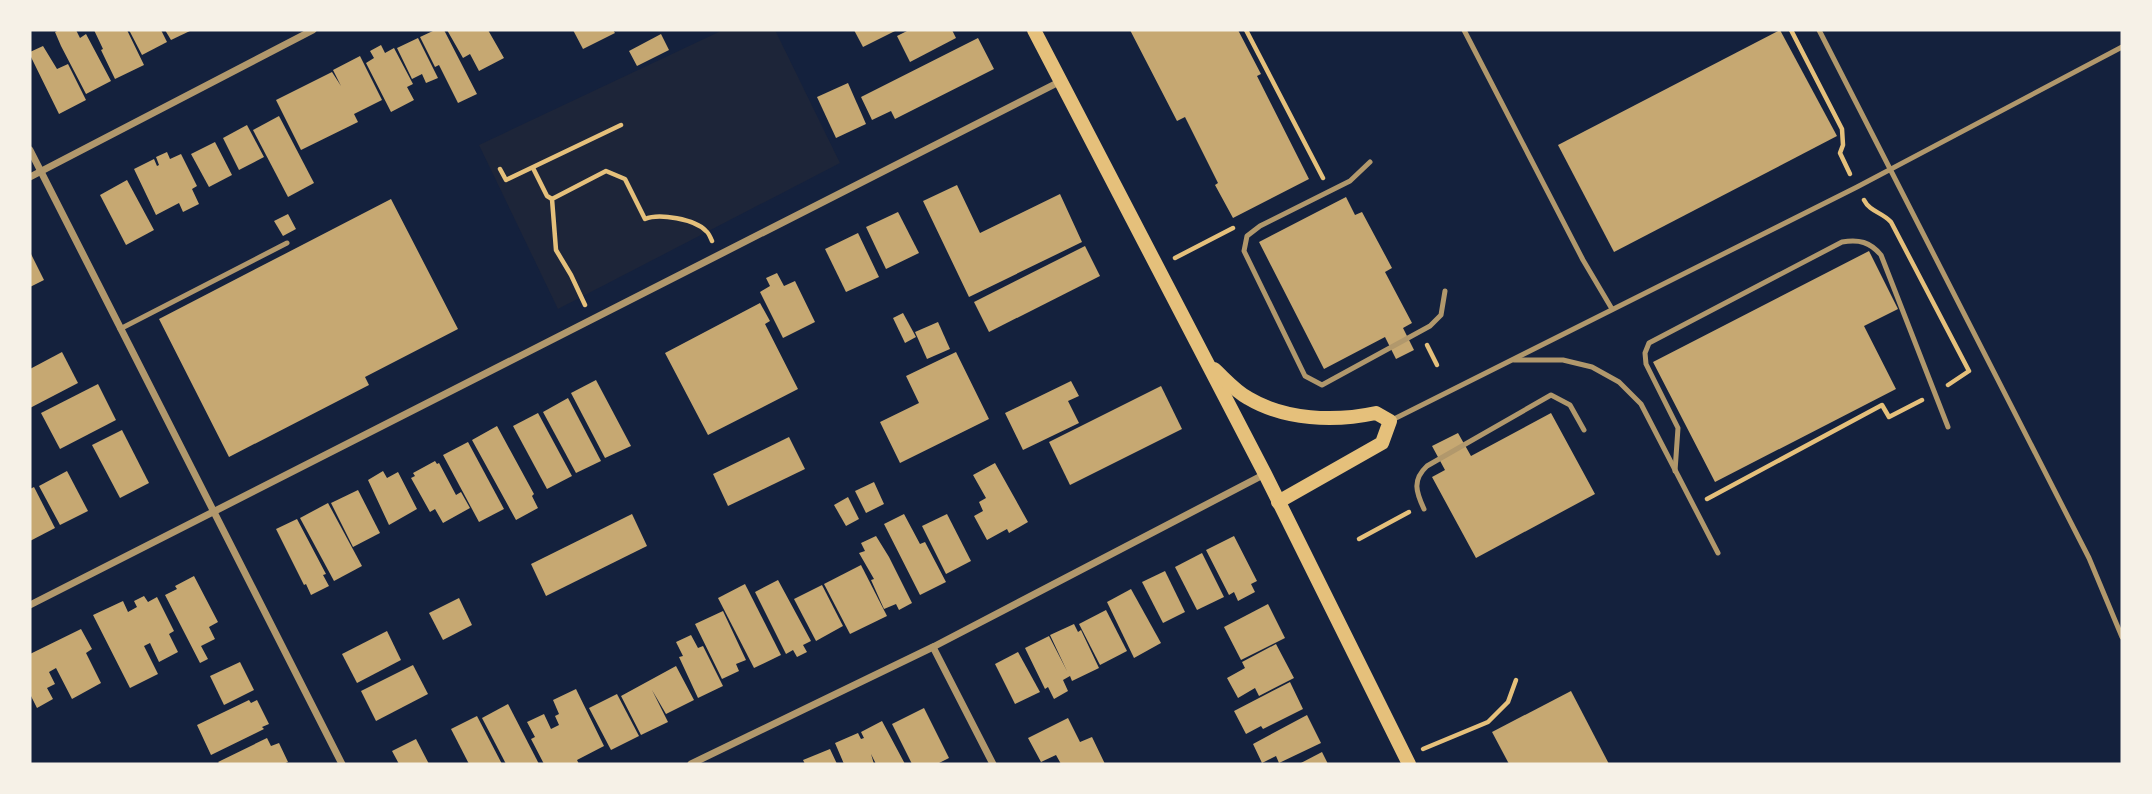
<svg xmlns="http://www.w3.org/2000/svg" width="2152" height="794" font-family="'PT Sans',sans-serif">
	<rect width="100%" height="100%" fill="#14213d"/>
	<path fill="#1d2539" d="M723 30H775L840 163 558 309 479 145Z"/>
	<g fill="#c6a872">
		<path d="M59 30H76L80 38 86 34 111 81 86 94 61 46 55 32Z"/>
		<path d="M94 30H127L144 65 115 79 101 50 103 49Z"/>
		<path d="M129 30H161L167 42 142 55Z"/>
		<path d="M165 30H192L171 40Z"/>
		<path d="M435 30H444L477 94 458 103 439 65 435 67 420 37Z"/>
		<path d="M447 30H488L504 58 479 71 470 54 463 58Z"/>
		<path d="M573 30H613L615 33 583 49Z"/>
		<path d="M854 30H897L863 47Z"/>
		<path d="M909 30H952L956 38 910 62 897 36Z"/>
		<path d="M1130 30H1238L1261 74 1257 76 1309 179 1233 218 1215 185 1218 183 1185 117 1177 121Z"/>
		<path d="M1780 30 1837 136 1614 252 1558 145Z"/>
		<path d="M661 34 669 50 637 66 629 51Z"/>
		<path d="M418 38 438 78 426 83 422 74 412 79 397 48Z"/>
		<path d="M978 38 994 69 895 119 891 111 872 120 861 97Z"/>
		<path d="M381 45 385 53 394 48 413 84 407 87 414 100 391 112 366 63 374 58 370 51Z"/>
		<path d="M43 46 57 69 68 64 86 100 59 114 30 55V52Z"/>
		<path d="M360 56 382 100 354 114 358 122 301 150 276 100 332 72 341 86 333 70Z"/>
		<path d="M848 83 866 124 836 138 817 97Z"/>
		<path d="M279 116 314 183 288 197 253 130Z"/>
		<path d="M247 125 264 157 239 170 223 138Z"/>
		<path d="M215 142 232 175 209 187 191 154Z"/>
		<path d="M167 152 170 159 181 154 197 186 192 189 199 204 183 212 179 203 156 215 134 169 154 159 157 166 159 165 156 157Z"/>
		<path d="M127 180 154 230 126 245 100 195Z"/>
		<path d="M957 185 980 233 1060 194 1082 242 969 297 923 201Z"/>
		<path d="M1346 197 1355 215 1362 212 1392 268 1385 272 1412 323 1403 328 1414 350 1396 359 1385 337 1324 369 1259 242Z"/>
		<path d="M391 199 458 329 365 377 369 385 229 457 159 319Z"/>
		<path d="M898 212 919 253 886 269 866 227Z"/>
		<path d="M288 214 296 229 283 236 274 221Z"/>
		<path d="M858 233 879 277 846 292 825 249Z"/>
		<path d="M1085 246 1100 276 989 332 974 302Z"/>
		<path d="M1869 251 1898 309 1864 326 1896 389 1715 482 1653 362Z"/>
		<path d="M30 252 44 280 30 287Z"/>
		<path d="M777 273 784 286 795 281 815 322 783 338 760 292 770 286 766 278Z"/>
		<path d="M760 303 770 321 765 324 798 389 708 435 665 353Z"/>
		<path d="M903 313 916 337 905 343 893 318Z"/>
		<path d="M938 322 950 349 927 359 915 332Z"/>
		<path d="M62 352 78 383 30 408V369Z"/>
		<path d="M956 352 989 419 900 463 880 422 919 403 906 376Z"/>
		<path d="M596 380 631 446 605 458 571 393Z"/>
		<path d="M1071 381 1079 396 1068 401 1079 423 1023 450 1005 413Z"/>
		<path d="M98 384 116 420 60 449 41 413Z"/>
		<path d="M1161 386 1182 429 1070 485 1049 442Z"/>
		<path d="M568 398 601 461 576 473 543 412Z"/>
		<path d="M538 413 572 476 547 489 513 426Z"/>
		<path d="M1551 413 1595 494 1476 558 1432 477 1445 470 1432 446 1458 433 1471 456Z"/>
		<path d="M497 426 534 494 532 496 538 508 516 520 472 440Z"/>
		<path d="M122 430 149 483 120 498 92 445Z"/>
		<path d="M789 437 805 469 728 506 713 474Z"/>
		<path d="M468 442 504 509 479 522 443 455Z"/>
		<path d="M435 461 437 464 439 463 456 495 461 492 470 508 443 523 435 509 430 512 411 478 415 476 413 473Z"/>
		<path d="M995 463 1028 522 1009 533 1007 529 987 540 974 516 983 511 979 502 986 498 973 475Z"/>
		<path d="M67 471 88 511 60 525 39 486Z"/>
		<path d="M383 471 387 478 398 472 417 509 389 525 368 480Z"/>
		<path d="M874 482 884 504 866 513 855 491Z"/>
		<path d="M34 487 55 528 30 541V489Z"/>
		<path d="M358 490 380 533 353 547 331 503Z"/>
		<path d="M848 497 859 519 846 526 834 505Z"/>
		<path d="M328 503 362 566 334 581 300 518Z"/>
		<path d="M632 514 647 546 546 596 531 564Z"/>
		<path d="M904 514 920 544 925 542 946 582 920 595 884 524Z"/>
		<path d="M947 514 971 561 946 574 922 526Z"/>
		<path d="M297 519 326 574 323 575 329 586 311 595 306 584 304 585 276 529Z"/>
		<path d="M876 536 889 557 912 603 899 610 896 604 884 609 871 580 874 579 859 553 865 551 861 543Z"/>
		<path d="M1234 536 1257 581 1251 584 1255 592 1238 601 1234 592 1229 595 1206 550Z"/>
		<path d="M1202 553 1224 597 1197 610 1175 567Z"/>
		<path d="M861 565 887 616 850 634 824 584Z"/>
		<path d="M1165 571 1185 612 1163 623 1142 582Z"/>
		<path d="M194 576 218 622 209 627 215 639 201 646 208 659 200 663 165 595 177 589 175 586Z"/>
		<path d="M778 580 811 641 803 645 807 652 797 657 793 650 786 654 755 592Z"/>
		<path d="M745 584 781 655 754 668 718 598Z"/>
		<path d="M822 585 843 626 816 641 794 599Z"/>
		<path d="M1131 589 1161 643 1134 658 1107 602Z"/>
		<path d="M144 596 148 602 157 597 174 631 169 634 178 652 159 662 150 643 144 646 158 674 130 688 93 615 123 601 128 612 137 607 134 601Z"/>
		<path d="M459 598 472 625 443 640 429 613Z"/>
		<path d="M1268 604 1285 638 1241 660 1224 627Z"/>
		<path d="M1106 610 1127 651 1100 665 1079 624Z"/>
		<path d="M723 611 746 660 736 664 739 671 722 679 695 624Z"/>
		<path d="M1074 624 1078 632 1081 630 1099 668 1072 681 1070 676 1063 680 1068 691 1054 699 1048 687 1045 689 1025 648 1049 636 1067 671 1050 635Z"/>
		<path d="M81 629 92 649 86 653 101 683 72 699 56 668 49 672 55 684 47 688 53 699 37 708 30 694V654Z"/>
		<path d="M387 631 401 660 357 683 342 654Z"/>
		<path d="M691 635 698 648 703 646 723 686 698 698 679 657 683 656 676 642Z"/>
		<path d="M1276 644 1294 678 1259 696 1255 688 1238 698 1227 678 1245 668 1242 662Z"/>
		<path d="M1018 652 1040 692 1015 704 995 664Z"/>
		<path d="M240 662 254 690 224 705 210 676Z"/>
		<path d="M413 665 428 694 376 721 361 691Z"/>
		<path d="M676 666 694 700 666 714 652 690 668 722 641 735 621 696Z"/>
		<path d="M1290 682 1303 709 1263 729 1261 726 1246 734 1234 711Z"/>
		<path d="M576 689 604 746 577 760 579 764H544L531 739 535 737 527 722 544 714 551 729 559 725 555 716 559 714 553 700Z"/>
		<path d="M1571 691 1609 764H1509L1492 732Z"/>
		<path d="M617 694 639 736 611 750 589 708Z"/>
		<path d="M249 700 251 703 257 700 269 724 262 727 264 729 211 755 197 725Z"/>
		<path d="M508 704 539 764H506L482 718Z"/>
		<path d="M924 708 949 758 937 764H912L892 724Z"/>
		<path d="M1307 715 1321 743 1279 763 1276 756 1262 763 1253 744Z"/>
		<path d="M477 716 502 764H469L451 729Z"/>
		<path d="M1068 718 1080 742 1092 737 1105 764H1061L1056 755 1041 762 1028 738Z"/>
		<path d="M882 721 905 764H876L871 754 874 764H844L835 743 858 733 861 739 864 738 861 732Z"/>
		<path d="M267 738 271 746 279 743 288 762 283 764H220L218 762Z"/>
		<path d="M416 739 429 764H399L392 751Z"/>
		<path d="M830 749 837 764H805L803 760Z"/>
		<path d="M1322 752 1328 764H1299Z"/>
	</g>
	<g fill="none" stroke-linecap="round" stroke-linejoin="round">
		<g stroke="#e5c07b" stroke-width="4.5">
			<path d="M1246 30 1323 178"/>
			<path d="M1791 30 1842 129 1843 145 1840 153 1850 174"/>
			<path d="M533 168 547 196 552 199"/>
			<path d="M500 169 506 180 621 125"/>
			<path d="M1864 200C1870 212 1882 212 1891 222L1969 371 1948 385"/>
			<path d="M1175 258 1233 228"/>
			<path d="M585 305 571 275 556 250 552 199 606 171 625 179 645 219C659 213 695 219 706 231 709 233 710 237 712 241"/>
			<path d="M1427 345 1437 365"/>
			<path d="M1707 499 1882 405 1889 417 1922 400"/>
			<path d="M1359 539 1409 512"/>
			<path d="M1423 749 1488 722 1508 702 1516 680"/>
		</g>
		<g stroke="#b1986c" stroke-width="5">
			<path d="M1464 30 1583 260 1612 309"/>
			<path d="M1819 30 2089 558 2122 637"/>
			<path d="M1370 162 1350 181 1260 226 1247 236 1244 251 1305 376 1322 385 1430 326 1441 315 1445 291"/>
			<path d="M120 329 287 243"/>
			<path d="M1514 360H1563L1592 367 1619 382 1641 404 1718 553"/>
			<path d="M1392 420 1857 187 2122 47"/>
			<path d="M1675 471 1678 428 1646 364 1645 353 1649 343 1842 242C1859 239 1870 242 1881 255L1948 427"/>
			<path d="M1424 509C1416 492 1412 480 1427 466L1551 395 1570 405 1584 430"/>
		</g>
		<g stroke="#b1986c" stroke-width="7">
			<path d="M30 150 342 764"/>
			<path d="M30 177 313 30"/>
			<path d="M30 605 1061 81"/>
			<path d="M933 647 993 764"/>
			<path d="M691 764 933 647 1265 474"/>
		</g>
		<g stroke="#e5c07b" stroke-width="14">
			<path d="M1034 30 1265 474 1409 764"/>
			<path d="M1214 369C1225 379 1235 391 1248 398 1285 420 1334 422 1376 413L1390 421 1382 443 1278 502"/>
		</g>
	</g>
	<rect width="2152" height="794" fill="none" stroke="#f6f1e7" stroke-width="63"/>
</svg>
